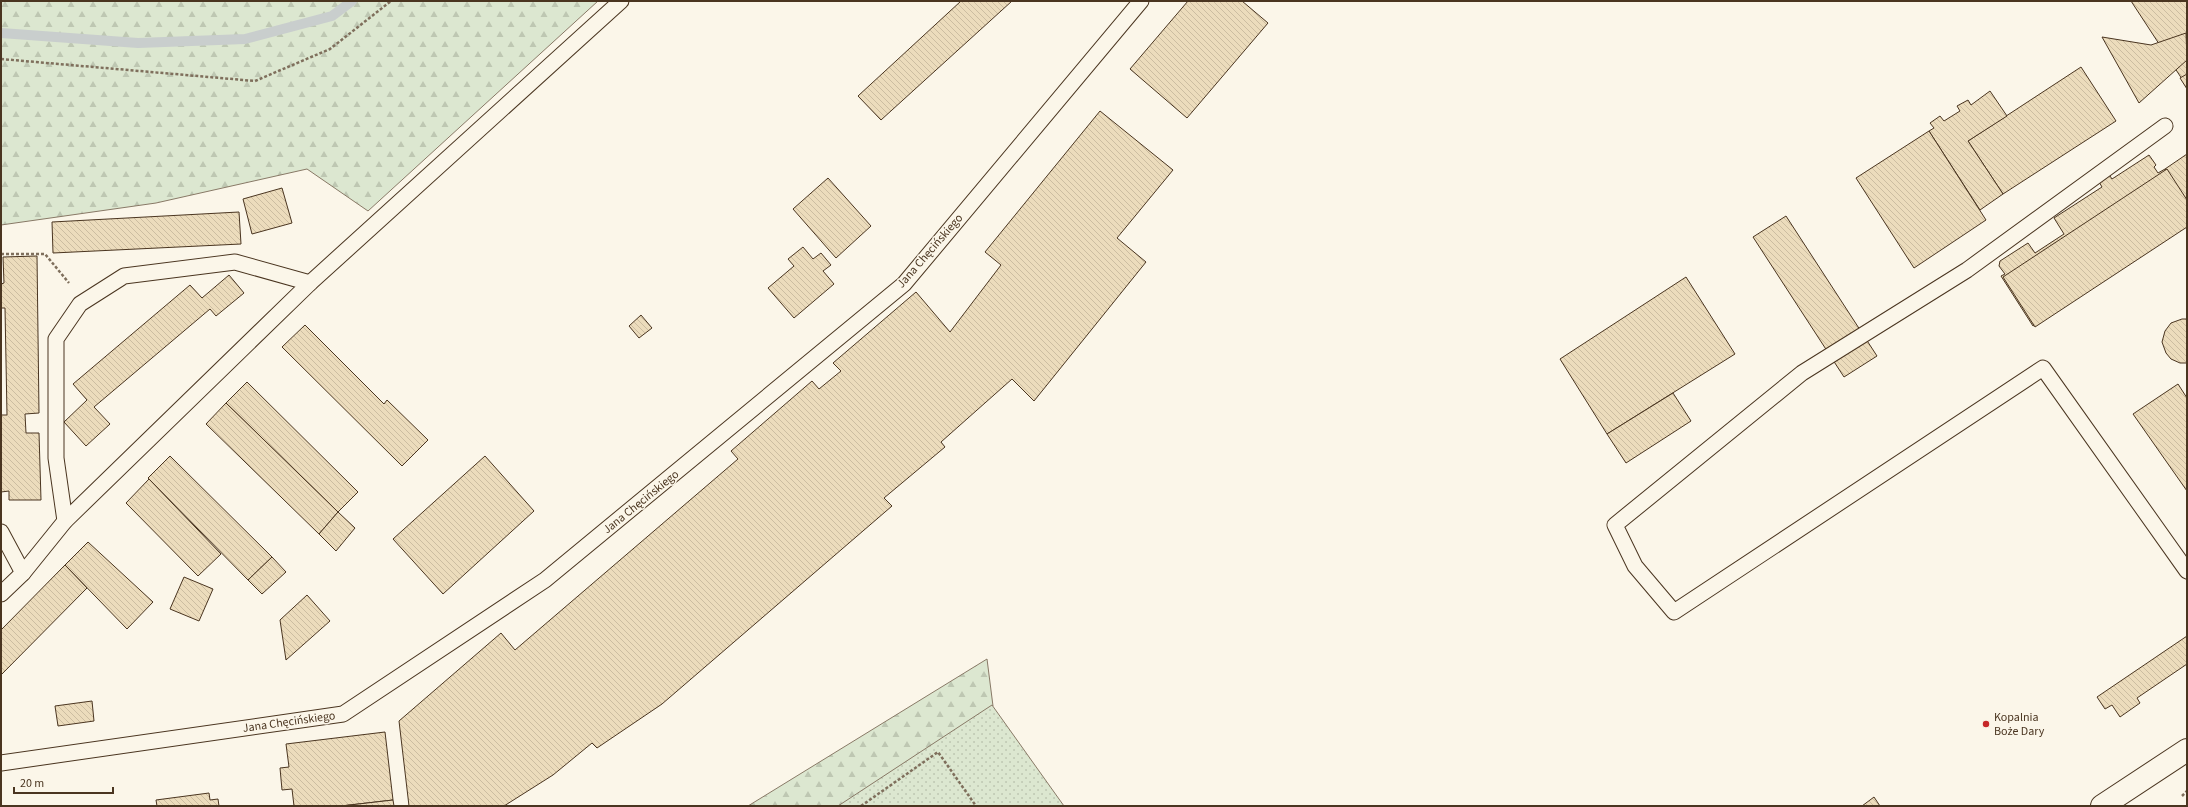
<svg xmlns="http://www.w3.org/2000/svg" width="2188" height="807" font-family="'Source Sans 3',sans-serif">
	<defs>
		<pattern id="forest-firs" width="22" height="20" patternUnits="userSpaceOnUse"><rect width="22" height="20" fill="#dce7d0"/><path d="M5 1l3.5 6h-7zM16 11l3.5 6h-7z" fill="#bec7b2"/></pattern>
		<pattern id="garden-dots" width="8" height="8" patternUnits="userSpaceOnUse"><rect width="8" height="8" fill="#dce7d0"/><path d="M2 2h.1M6 6h.1" fill="none" stroke="#bec7b2" stroke-width="1.8" stroke-linecap="round"/></pattern>
		<pattern id="building-back-hatch" width="6" height="6" patternUnits="userSpaceOnUse"><rect width="6" height="6" fill="#ecdcbc"/><path d="M-1 5l2 2M0 0l6 6M5-1l2 2" fill="none" stroke="#ccbda1"/></pattern>
	</defs>
	<rect width="100%" height="100%" fill="#fbf6e9"/>
	<g fill="url(#forest-firs)" stroke="#887966">
		<path d="M1 1H598L368 211 307 169 156 203 1 225Z"/>
		<path d="M987 659 993 706 840 806H748Z"/>
	</g>
	<path fill="url(#garden-dots)" stroke="#887966" d="M992 705 1064 806H838Z"/>
	<g fill="none" stroke-linecap="round" stroke-linejoin="round">
		<path stroke="#c9cecd" stroke-width="10" d="M1 33 138 43 245 39 332 16 352 1"/>
	</g>
	<g fill="url(#building-back-hatch)" stroke="#4a3520">
		<path d="M961 1H1012L881 120 858 96Z"/>
		<path d="M1188 1H1242L1268 23 1187 118 1130 69Z"/>
		<path d="M2131 1H2187V75L2182 79Z"/>
		<path d="M2186 33 2187 60 2139 103 2102 37 2151 45Z"/>
		<path d="M2081 67 2116 121 2003 194 1968 141Z"/>
		<path d="M2187 74V89L2180 78Z"/>
		<path d="M1990 91 2007 116 1968 141 2003 194 1980 210 1929 131 1934 128 1930 123 1940 116 1944 121 1960 111 1957 106 1968 100 1971 105Z"/>
		<path d="M1100 111 1173 170 1117 238 1146 262 1034 401 1012 379 941 442 945 447 884 498 892 506 662 704 597 748 592 743 553 775 504 806H409L399 721 501 633 515 650 738 459 731 451 812 381 819 389 841 371 833 363 916 292 950 332 1001 265 985 252Z"/>
		<path d="M1929 131 1986 220 1914 268 1856 178Z"/>
		<path d="M2187 154V202L2165 169Z"/>
		<path d="M2149 155 2156 165 2154 167 2158 173 2165 169 2187 202V225L2033 326 2001 276 2005 274 1999 266 2000 261 2028 243 2035 253 2064 234 2054 218 2102 187 2098 180 2108 173 2112 179Z"/>
		<path d="M2167 169 2187 200V227L2035 327 2003 277Z"/>
		<path d="M828 178 871 226 836 258 793 209Z"/>
		<path d="M282 188 292 223 252 234 243 199Z"/>
		<path d="M239 212 241 244 53 253 52 222Z"/>
		<path d="M1786 216 1877 356 1844 377 1753 237Z"/>
		<path d="M803 247 813 259 821 253 831 265 823 271 834 284 794 318 768 288 794 266 788 259Z"/>
		<path d="M37 256 39 413 25 414 26 433H39L41 500H9V491L1 492V415H7L5 308H1V284L4 283 3 257Z"/>
		<path d="M229 275 244 293 216 316 210 309 94 407 110 424 86 446 64 422 87 400 73 384 190 285 202 298Z"/>
		<path d="M1686 277 1735 354 1607 434 1560 359Z"/>
		<path d="M641 315 652 328 639 338 629 326Z"/>
		<path d="M2182 319H2187V363H2180L2171 359 2166 353 2162 342 2165 331 2171 323Z"/>
		<path d="M305 325 384 404 387 400 428 440 402 466 282 347Z"/>
		<path d="M247 382 358 492 338 512 226 403Z"/>
		<path d="M2178 384 2187 398V491L2133 414Z"/>
		<path d="M1673 393 1691 421 1626 463 1607 434Z"/>
		<path d="M226 403 338 512 319 534 206 424Z"/>
		<path d="M170 456 272 557 248 580 148 478Z"/>
		<path d="M485 456 534 511 443 594 393 539Z"/>
		<path d="M149 479 221 554 198 576 126 503Z"/>
		<path d="M338 512 355 528 336 551 319 534Z"/>
		<path d="M88 542 153 602 127 629 65 565Z"/>
		<path d="M272 557 286 572 262 594 248 580Z"/>
		<path d="M65 565 87 588 1 675V630Z"/>
		<path d="M184 577 213 589 199 621 170 609Z"/>
		<path d="M307 595 330 621 286 660 280 620Z"/>
		<path d="M2187 636V664L2137 698 2140 703 2120 717 2112 705 2105 709 2097 697Z"/>
		<path d="M92 701 94 721 58 726 55 706Z"/>
		<path d="M385 732 393 800 341 806H294L292 789 282 790 280 768 289 767 286 744Z"/>
		<path d="M209 793 210 800 218 799 219 806H157L156 800Z"/>
		<path d="M1874 797 1880 806H1862Z"/>
		<path d="M393 800 394 806H341Z"/>
	</g>
	<g fill="none" stroke-linecap="round" stroke-linejoin="round">
		<defs>
			<g id="service">
				<path d="M2165 126 1967 270 1802 373 1615 525 1635 566 1674 612 2043 368 2187 571"/>
				<path d="M65 521 56 458V339L80 304 124 276 235 262 310 283"/>
				<path d="M1 532 23 573"/>
				<path d="M1 594 23 573 65 521 310 283 621 1"/>
				<path d="M1 763 343 714 545 580 904 284 1141 1"/>
			</g>
			<path id="tertiary" d="M2102 806 2187 750"/>
		</defs>
		<use href="#service" stroke="#4a3520" stroke-width="17"/>
		<use href="#tertiary" stroke="#4a3520" stroke-width="24"/>
		<g stroke="#7f6f5c" stroke-width="2.5" stroke-dasharray="3 2" stroke-linecap="butt">
			<path d="M1 59 255 81 330 49 391 1"/>
			<path d="M1 254H45L69 283"/>
			<path d="M2182 796 2187 791"/>
			<path d="M861 806 938 752 976 806"/>
		</g>
		<use href="#service" stroke="#fbf6e9" stroke-width="15"/>
		<use href="#tertiary" stroke="#fbf6e9" stroke-width="22"/>
	</g>
	<circle fill="#c62828" stroke="#fbf6e9" stroke-width="1.5" cx="1986" cy="724" r="4"/>
	<g text-anchor="middle" dominant-baseline="central" stroke-width="3" stroke-linejoin="round" paint-order="stroke">
		<g font-size="12" fill="#4a3520" stroke="#fbf6e9">
			<text transform="translate(930 251) rotate(-49)">Jana Chęcińskiego</text>
			<text transform="translate(641 502) rotate(-39)">Jana Chęcińskiego</text>
			<text transform="translate(289 722) rotate(-8)">Jana Chęcińskiego</text>
		</g>
		<g font-size="12" fill="#4a3520" stroke="#fbf6e9" text-anchor="start">
			<text x="1994" y="717">Kopalnia<tspan x="1994" dy="14">Boże Dary</tspan></text>
		</g>
	</g>
	<rect width="2188" height="807" fill="none" stroke="#4a3520" stroke-width="4"/>
	<path d="M14 787v6h99v-6" fill="none" stroke="#4a3520" stroke-width="2"/>
	<text x="20" y="787" font-size="12" fill="#4a3520" stroke="#fbf6e9" stroke-width="3" paint-order="stroke">20 m</text>
</svg>
